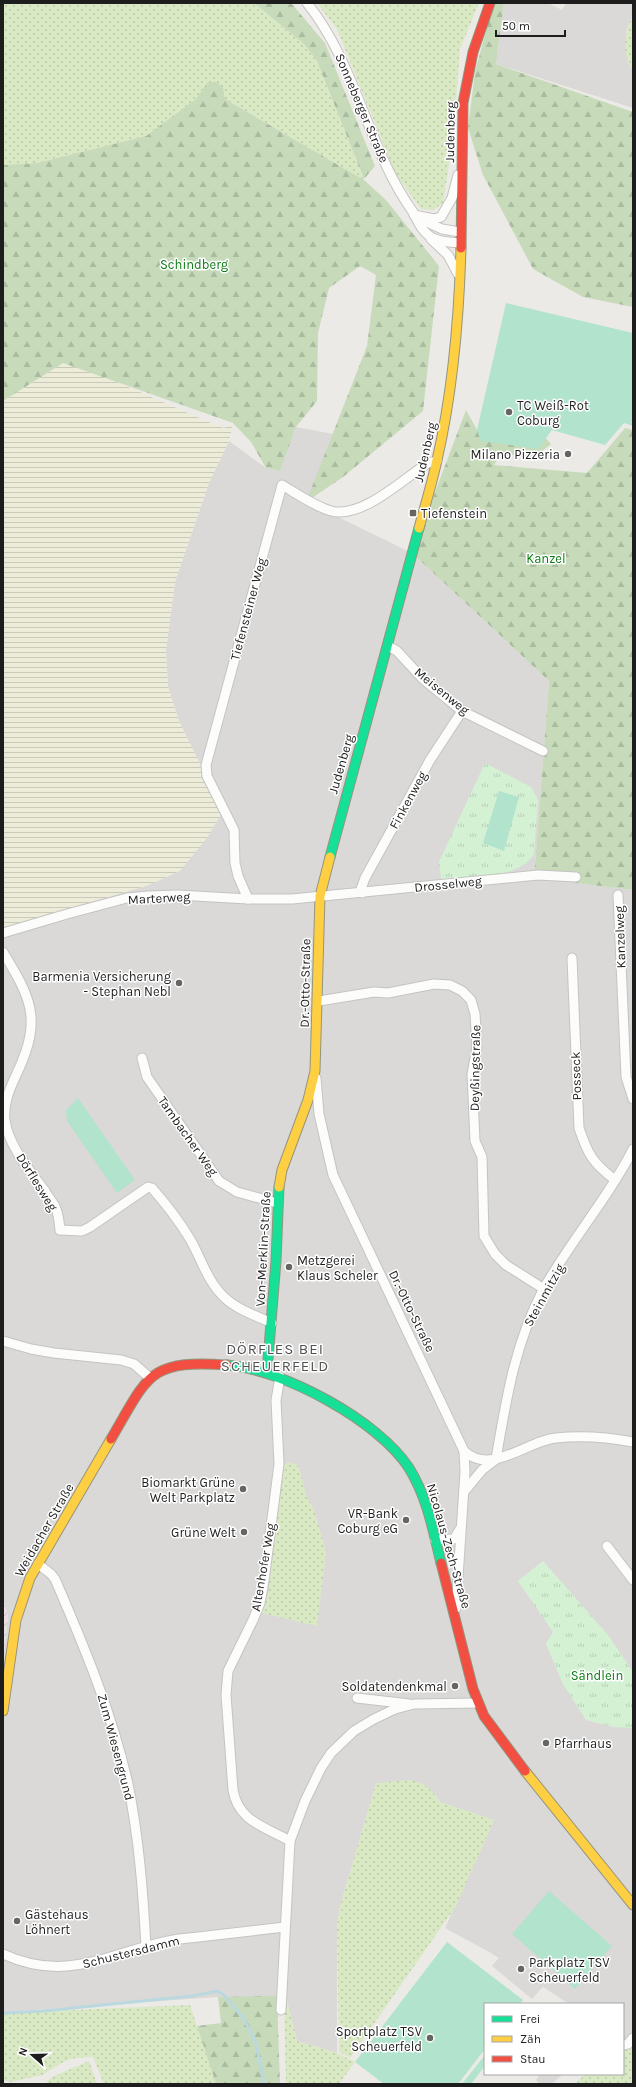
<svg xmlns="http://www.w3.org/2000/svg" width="636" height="2087" font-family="Karla,sans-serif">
	<defs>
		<pattern id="industrial-furrows" width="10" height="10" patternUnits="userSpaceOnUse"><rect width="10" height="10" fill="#eadee5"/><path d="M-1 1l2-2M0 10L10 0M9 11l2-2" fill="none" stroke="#c8bec4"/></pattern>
		<pattern id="farmland-rules" width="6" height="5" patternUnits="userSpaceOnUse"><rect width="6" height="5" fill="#ececd9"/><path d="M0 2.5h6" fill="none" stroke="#cacaba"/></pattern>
		<pattern id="grass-dots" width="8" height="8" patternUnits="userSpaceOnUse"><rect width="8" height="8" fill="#d9e9c4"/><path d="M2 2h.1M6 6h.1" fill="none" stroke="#bac7a8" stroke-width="1.8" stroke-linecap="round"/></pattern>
		<pattern id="forest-firs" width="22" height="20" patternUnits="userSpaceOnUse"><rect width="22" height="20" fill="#c7dbbb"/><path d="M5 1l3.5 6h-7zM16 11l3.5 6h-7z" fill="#aabca0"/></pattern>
		<pattern id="park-tufts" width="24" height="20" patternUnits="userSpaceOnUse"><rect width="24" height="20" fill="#d4f2d3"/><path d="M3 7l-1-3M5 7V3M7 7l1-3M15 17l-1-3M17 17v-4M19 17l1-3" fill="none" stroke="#b6cfb5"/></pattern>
	</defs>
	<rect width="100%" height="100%" fill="#eceae6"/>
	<g fill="#dbd9d7">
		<path d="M504 3H548L562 10 566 3H633V14L626 32 628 62 633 71V108L496 64Z"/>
		<path d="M296 427 333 434 307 502 412 553 549 681 534 878 633 890V2032L627 2042 623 2041V2004H569L491 1953 445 1928 494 1820 440 1802 435 1794 376 1783 340 1907 337 1925V2053L297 2041 286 1997H218L3 2012V1663L8 1615 3 1600V928L149 885 223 811 179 721 168 687 166 650 175 582 209 483 229 441 266 468 280 471Z"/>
	</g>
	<path fill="url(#industrial-furrows)" d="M3 1600 8 1615 3 1663Z"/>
	<g fill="#dad9d7">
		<path d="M279 904V911L256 912V905Z"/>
		<path d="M262 1478 263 1498 224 1500 222 1480Z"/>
		<path d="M435 1487 443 1515 438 1516 430 1488Z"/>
		<path d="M459 1494 458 1516 451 1518V1496Z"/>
		<path d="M350 1648 354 1692 347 1690 343 1649Z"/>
		<path d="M579 1811 626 1867 618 1872 573 1816Z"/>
		<path d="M93 1845 97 1861 83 1871 38 1884 34 1869 37 1860Z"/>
		<path d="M514 1940 549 1972 548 1981 532 1999 492 1966Z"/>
		<path d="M540 2074H563L552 2084H539L536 2080Z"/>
	</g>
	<path fill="url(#farmland-rules)" d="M63 363 82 367 211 423 224 428 233 423 229 441 209 483 175 582 166 650 168 687 179 721 223 811 207 838 180 871 149 885 3 928V401Z"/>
	<g fill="url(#grass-dots)">
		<path d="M3 3H254L304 44 317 61 364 180 225 99 223 87 208 82 197 99 146 136 37 163 3 165Z"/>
		<path d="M317 3H479L460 49 453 139 443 203 433 210 421 209 395 173 337 29Z"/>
		<path d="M633 14V71C621 51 625 34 633 14Z"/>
		<path d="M287 1462 296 1464 299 1467 306 1495 314 1510 326 1552 317 1626 262 1613 268 1594 284 1465Z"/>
		<path d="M409 1780C425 1783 431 1788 440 1802L494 1820 456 1906 350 2058 339 2052 337 1925 340 1907 376 1783Z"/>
		<path d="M284 1997H286L297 2041 337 2053 355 2062 339 2084H286Z"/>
		<path d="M190 2005 216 2084H104L93 2057 75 2058 65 2061 42 2075 11 2082 3 2080V2013Z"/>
		<path d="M633 2047V2084H575L585 2074H623V2051Z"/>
		<path d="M89 2061 97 2084H45L52 2077Z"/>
	</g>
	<g fill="url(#forest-firs)">
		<path d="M254 3H291L325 43 375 166 364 179 317 61 304 44Z"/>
		<path d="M496 3H504L496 64 633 112V307L583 297 533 269 483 175 468 128 475 72 489 20Z"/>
		<path d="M208 82H216L223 87 225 99 364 180 386 200 439 266 423 411 343 477 306 502 367 346 376 275 360 266 329 288 318 333 317 401 296 427 280 471 266 468 251 442 233 423 63 363 3 401V165L37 163 146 136 196 99Z"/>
		<path d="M466 410 477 430 532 423 551 444 532 459 502 452 494 465 587 473 625 428 633 430V890L534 878 549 681 412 553Z"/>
		<path d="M277 1996 280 2084H216L197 2026 221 2023 218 1997Z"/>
	</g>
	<g fill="url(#park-tufts)">
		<path d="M485 763 531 787 538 800 534 854C518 880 468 877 441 879L439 862Z"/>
		<path d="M543 1561 608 1635 633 1672V1728L614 1727 586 1720 563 1684 546 1644 553 1632 518 1581Z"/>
	</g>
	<g fill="#b1e3cd">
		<path d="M506 303 633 333V426L624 423 605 445 552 430 538 449 481 441 477 430Z"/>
		<path d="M499 791 519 797 504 851 483 843Z"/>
		<path d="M78 1098 135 1180 117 1193 67 1121 66 1110Z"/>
		<path d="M549 1891 612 1946 575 1989 512 1934Z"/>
		<path d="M447 1942 523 2000 520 2004H485V2049L458 2084H384L355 2062Z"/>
		<path d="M485 2055V2066L471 2084H462Z"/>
	</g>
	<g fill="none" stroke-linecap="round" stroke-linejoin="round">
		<path stroke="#bad8df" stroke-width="3" d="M3 2013 43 2011 192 1996 218 1991 224 1995 244 2019 256 2043 264 2084"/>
		<defs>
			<g id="street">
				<path d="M307 3C357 65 367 148 413 212 417 219 420 228 426 233 435 242 447 242 460 243"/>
				<path d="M414 215 434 219 441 217 452 198 458 175"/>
				<path d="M420 219 442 229 460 232"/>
				<path d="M431 239 448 255 458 274"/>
				<path d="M388 646 397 651 423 679 462 711 543 751"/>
				<path d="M362 893 361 889 365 878 430 760 462 711"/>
				<path d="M618 895 626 1077 633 1099"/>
				<path d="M248 899 238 876 235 863 234 830 207 776 206 765 282 485C297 494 314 506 331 511 362 519 403 479 428 463L437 461"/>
				<path d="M3 933 67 914 127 898 149 896 178 895 248 899H292L538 875 576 877"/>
				<path d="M3 952C31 998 42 1019 18 1071 11 1086 3 1102 5 1120 8 1145 30 1171 45 1191 48 1197 54 1203 56 1209 59 1216 59 1223 60 1230L82 1231 90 1227 148 1187 152 1188C166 1204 179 1221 190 1239 201 1258 207 1281 224 1297 236 1309 256 1316 272 1323"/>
				<path d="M572 958 579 1128C588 1155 593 1163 615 1180"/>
				<path d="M319 1001 374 992 388 993 434 984 450 985 462 991 471 1000 475 1014 477 1047 472 1074 475 1141 482 1157 484 1236 495 1254 506 1265 544 1289"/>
				<path d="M142 1058 147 1077 219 1181 237 1192 277 1203"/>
				<path d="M316 1078 319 1114 333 1175 464 1451 465 1472 456 1608"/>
				<path d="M3 1341 31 1349 54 1353 121 1360 134 1364 150 1378"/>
				<path d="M280 1377 276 1400 279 1464 264 1581 260 1603 253 1620 228 1671 226 1695 233 1790C238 1821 265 1827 290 1841"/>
				<path d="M464 1451C491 1476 526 1441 556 1438 583 1435 607 1437 633 1442"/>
				<path d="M496 1459C506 1400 515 1343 543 1290 562 1256 586 1225 607 1193 616 1179 626 1164 633 1149"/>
				<path d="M464 1492 482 1470 495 1460"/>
				<path d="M435 1540 454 1539 460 1529"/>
				<path d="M607 1546 633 1580"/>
				<path d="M38 1564 51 1574 55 1579C84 1646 112 1713 128 1784 139 1838 143 1892 146 1947"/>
				<path d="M357 1698 409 1704"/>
				<path d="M3 1954C66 1983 107 1954 168 1941 180 1938 194 1938 207 1936 233 1933 259 1930 285 1927"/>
				<path d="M281 2010 290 1841 305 1801 321 1768 331 1753 354 1731 374 1719 395 1709 414 1704 478 1703"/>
				<path d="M623 2045 628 2044 633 2038"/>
			</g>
			<g id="fast">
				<path d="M330 857 419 528"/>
				<path d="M227 1365C283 1369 379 1421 409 1468 427 1497 433 1530 441 1563"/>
				<path d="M267 1372 276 1261 279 1187"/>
			</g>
			<g id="slow">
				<path d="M419 528C425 506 432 483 437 460 453 391 459 319 461 248"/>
				<path d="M279 1187 282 1170 308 1100 315 1071 320 896 330 857"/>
				<path d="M3 1711 16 1620 30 1578 111 1439"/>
				<path d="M525 1771 633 1905"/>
			</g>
			<g id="jam">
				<path d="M461 248 463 103 473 52 490 3"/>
				<path d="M111 1439C148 1376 148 1359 227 1365"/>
				<path d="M441 1563 473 1689 484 1716 525 1771"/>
			</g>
		</defs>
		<use href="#street" stroke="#c4c4c2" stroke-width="11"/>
		<use href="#fast" stroke="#94957e" stroke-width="11"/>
		<use href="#slow" stroke="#94957e" stroke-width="11"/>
		<use href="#jam" stroke="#94957e" stroke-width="11"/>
		<use href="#street" stroke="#fcfcfb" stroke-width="9"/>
		<use href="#fast" stroke="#16e098" stroke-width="9"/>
		<use href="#slow" stroke="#ffcf43" stroke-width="9"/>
		<use href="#jam" stroke="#f24e42" stroke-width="9"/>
	</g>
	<g fill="#656563" stroke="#fff" stroke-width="1.5">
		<circle cx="509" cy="412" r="4"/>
		<circle cx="568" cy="454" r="4"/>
		<rect x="409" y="509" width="8" height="8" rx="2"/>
		<circle cx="179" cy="983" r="4"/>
		<circle cx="289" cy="1267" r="4"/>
		<circle cx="243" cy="1489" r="4"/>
		<circle cx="406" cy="1520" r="4"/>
		<circle cx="244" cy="1532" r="4"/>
		<circle cx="455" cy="1686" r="4"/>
		<circle cx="546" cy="1743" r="4"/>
		<circle cx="17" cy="1921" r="4"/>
		<circle cx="521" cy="1969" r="4"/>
		<circle cx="430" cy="2038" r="4"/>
	</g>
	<g text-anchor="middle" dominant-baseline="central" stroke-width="3" stroke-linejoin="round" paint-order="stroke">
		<g font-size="13" fill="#1d1d1d" stroke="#fff">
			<text transform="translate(362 108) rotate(67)">Sonneberger Straße</text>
			<text transform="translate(450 132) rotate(-89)">Judenberg</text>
			<text transform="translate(425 452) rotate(-77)">Judenberg</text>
			<text transform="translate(248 609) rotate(-75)">Tiefensteiner Weg</text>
			<text transform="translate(442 691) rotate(39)">Meisenweg</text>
			<text transform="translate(341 764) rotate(-74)">Judenberg</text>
			<text transform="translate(408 800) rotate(-61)">Finkenweg</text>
			<text transform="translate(448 884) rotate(-6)">Drosselweg</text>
			<text transform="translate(159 898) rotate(-3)">Marterweg</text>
			<text transform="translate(620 937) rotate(-92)">Kanzelweg</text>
			<text transform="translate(305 983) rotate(-89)">Dr.-Otto-Straße</text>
			<text transform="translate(475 1068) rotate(-89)">Deyßingstraße</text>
			<text transform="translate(576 1076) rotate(-92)">Posseck</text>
			<text transform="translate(188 1136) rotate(55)">Tambacher Weg</text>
			<text transform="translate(37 1182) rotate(58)">Dörflesweg</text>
			<text transform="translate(263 1249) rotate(-87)">Von-Merklin-Straße</text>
			<text transform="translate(544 1295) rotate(-61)">Steinmitzig</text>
			<text transform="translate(412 1311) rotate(64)">Dr.-Otto-Straße</text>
			<text transform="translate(44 1530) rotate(-60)">Weidacher Straße</text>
			<text transform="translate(449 1546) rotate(74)">Nicolaus-Zech-Straße</text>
			<text transform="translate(263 1567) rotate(-80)">Altenhofer Weg</text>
			<text transform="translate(116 1747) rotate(75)">Zum Wiesengrund</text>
			<text transform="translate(131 1952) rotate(-14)">Schustersdamm</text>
		</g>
		<g font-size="13" fill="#0c7b14" stroke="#fff">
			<text x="194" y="264">Schindberg</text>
			<text x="546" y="558">Kanzel</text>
			<text x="597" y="1675">Sändlein</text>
		</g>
		<g font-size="13" fill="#1d1d1d" stroke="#fff" text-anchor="end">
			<text x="517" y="405" text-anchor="start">TC Weiß-Rot<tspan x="517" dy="15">Coburg</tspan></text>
			<text x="560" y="454">Milano Pizzeria</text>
			<text x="421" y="513" text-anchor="start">Tiefenstein</text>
			<text x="171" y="976">Barmenia Versicherung<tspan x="171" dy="15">- Stephan Nebl</tspan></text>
			<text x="297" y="1260" text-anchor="start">Metzgerei<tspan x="297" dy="15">Klaus Scheler</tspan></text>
			<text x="235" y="1482">Biomarkt Grüne<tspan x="235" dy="15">Welt Parkplatz</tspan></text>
			<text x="398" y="1513">VR-Bank<tspan x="398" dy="15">Coburg eG</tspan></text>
			<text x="236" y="1532">Grüne Welt</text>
			<text x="447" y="1686">Soldatendenkmal</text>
			<text x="554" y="1743" text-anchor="start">Pfarrhaus</text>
			<text x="25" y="1914" text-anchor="start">Gästehaus<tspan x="25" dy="15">Löhnert</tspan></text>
			<text x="529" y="1962" text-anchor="start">Parkplatz TSV<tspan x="529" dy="15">Scheuerfeld</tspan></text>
			<text x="422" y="2031">Sportplatz TSV<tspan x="422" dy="15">Scheuerfeld</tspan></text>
		</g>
		<g font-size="15" letter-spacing="1" fill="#505050" stroke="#fff">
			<text x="275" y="1349">DÖRFLES BEI<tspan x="275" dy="17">SCHEUERFELD</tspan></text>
		</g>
	</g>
	<rect width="636" height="2087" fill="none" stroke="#1d1d1d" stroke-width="8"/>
	<rect x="484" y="2003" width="140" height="72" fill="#ffffff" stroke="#a5a5a5"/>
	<rect x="492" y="2016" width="20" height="6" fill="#16e098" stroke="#a5a5a5"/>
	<text x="520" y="2023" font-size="12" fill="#1d1d1d">Frei</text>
	<rect x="492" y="2036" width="20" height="6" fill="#ffcf43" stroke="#a5a5a5"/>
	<text x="520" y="2043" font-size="12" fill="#1d1d1d">Zäh</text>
	<rect x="492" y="2056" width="20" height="6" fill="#f24e42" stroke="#a5a5a5"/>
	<text x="520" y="2063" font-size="12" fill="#1d1d1d">Stau</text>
	<g transform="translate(32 2055) rotate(290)" stroke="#ffffff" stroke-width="3" paint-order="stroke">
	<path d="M0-3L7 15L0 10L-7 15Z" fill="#1d1d1d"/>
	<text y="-6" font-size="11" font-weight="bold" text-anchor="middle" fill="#1d1d1d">N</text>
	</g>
	<path d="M496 30v6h69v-6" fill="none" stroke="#1d1d1d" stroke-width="2"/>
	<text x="502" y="30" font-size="12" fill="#1d1d1d" stroke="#ffffff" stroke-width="3" paint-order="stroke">50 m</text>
</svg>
